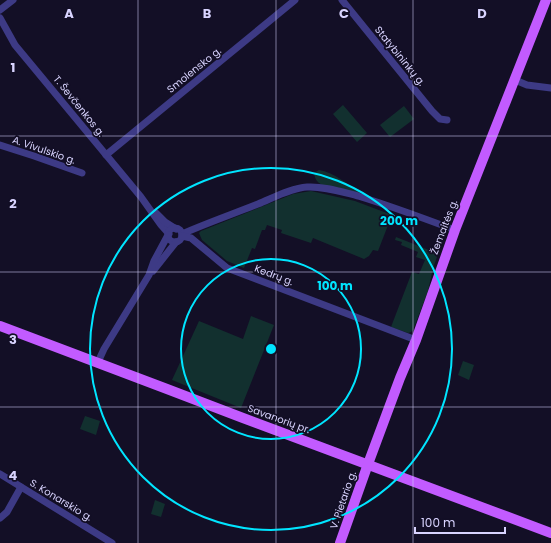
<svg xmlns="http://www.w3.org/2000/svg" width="551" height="543" font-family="Poppins,sans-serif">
	<rect width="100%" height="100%" fill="#130f26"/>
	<g fill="#12302f">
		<path d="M343 105 367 133 357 142 333 114Z"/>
		<path d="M404 106 414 119 390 137 380 125Z"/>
		<path d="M319 170C334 172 346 184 360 192L359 194 322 185C317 182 315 179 314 173Z"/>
		<path d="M311 191 355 201 392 215 378 251 373 250 369 256 364 259 313 238 311 243 281 233 282 230 267 225 265 230H262L255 249 252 248 244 268 227 261 202 240 199 233 201 231 293 194Z"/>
		<path d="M396 237 434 252 437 257 433 268 428 291 413 330 411 332 408 333 391 327 412 272 419 274 425 260 416 257 418 252 401 245 402 242 395 240Z"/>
		<path d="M251 316 274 325 241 408 172 380 199 321 243 339Z"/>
		<path d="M463 361 474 365 469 380 458 375Z"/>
		<path d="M85 416 100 421 96 435 80 429Z"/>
		<path d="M155 500 165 504 161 517 151 514Z"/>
	</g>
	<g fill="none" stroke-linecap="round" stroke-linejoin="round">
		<g stroke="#3d3a85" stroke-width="7">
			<path d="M342 0 432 111 440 119 447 120"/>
			<path d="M0 10 13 0"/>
			<path d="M0 18 15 45 141 197 161 225 169 234"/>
			<path d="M515 80 527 85 551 88"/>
			<path d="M0 145 34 156 82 173"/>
			<path d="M106 155 295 0"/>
			<path d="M156 213 165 222 176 229"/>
			<circle cx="175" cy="235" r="7"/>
			<path d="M182 234C207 223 233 214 258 204 273 198 291 188 307 187 324 186 342 192 358 196 391 206 423 218 455 230"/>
			<path d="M182 236 191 238 227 268 416 340"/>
			<path d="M153 271 176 242"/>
			<path d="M98 362 104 349 149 275 154 261 168 235"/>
			<path d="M0 474 112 543"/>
			<path d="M0 518 7 512 21 487"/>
		</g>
		<g stroke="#c25bff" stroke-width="10">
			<path d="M0 326 167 389 243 418 551 533"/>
			<path d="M340 543 368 464 400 378 416 340 455 230 546 0"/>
		</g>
	</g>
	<path fill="none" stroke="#d9d4ff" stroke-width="1" stroke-opacity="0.55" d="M138 0V543M276 0V543M413 0V543M0 136H551M0 272H551M0 407H551"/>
	<g fill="none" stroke="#00e5ff" stroke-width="2">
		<circle cx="271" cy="349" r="90"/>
		<circle cx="271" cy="349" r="181"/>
	</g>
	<g text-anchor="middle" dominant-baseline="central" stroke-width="3.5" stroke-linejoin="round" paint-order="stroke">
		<g font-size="10" fill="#d9d4ff" stroke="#130f26">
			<text transform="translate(400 56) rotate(51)">Statybininkų g.</text>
			<text transform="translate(194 70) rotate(-39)">Smolensko g.</text>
			<text transform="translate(79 106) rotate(51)">T. Ševčenkos g.</text>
			<text transform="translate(44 150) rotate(19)">A. Vivulskio g.</text>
			<text transform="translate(444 227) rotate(-69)">Žemaitės g.</text>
			<text transform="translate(274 275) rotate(21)">Kedrų g.</text>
			<text transform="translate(279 419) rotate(20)">Savanorių pr.</text>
			<text transform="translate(61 500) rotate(31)">S. Konarskio g.</text>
			<text transform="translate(343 500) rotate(-71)">V. Pietario g.</text>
		</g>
	</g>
	<g font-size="13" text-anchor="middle" font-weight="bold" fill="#d9d4ff" stroke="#130f26" stroke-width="3.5" stroke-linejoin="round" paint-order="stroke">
		<text x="69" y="18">A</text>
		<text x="207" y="18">B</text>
		<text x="344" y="18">C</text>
		<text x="482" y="18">D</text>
		<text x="13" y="72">1</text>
		<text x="13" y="208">2</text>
		<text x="13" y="344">3</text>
		<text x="13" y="480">4</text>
	</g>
	<circle cx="271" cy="349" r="6" fill="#00e5ff" stroke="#130f26" stroke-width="2"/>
	<g font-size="12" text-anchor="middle" font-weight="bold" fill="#00e5ff" stroke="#130f26" stroke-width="3.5" stroke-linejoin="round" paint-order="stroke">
		<text x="399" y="225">200 m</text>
		<text x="335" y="290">100 m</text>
	</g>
	<path d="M415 527v6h90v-6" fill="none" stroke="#d9d4ff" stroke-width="2"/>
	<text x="421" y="527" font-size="12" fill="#d9d4ff" stroke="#130f26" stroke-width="3" paint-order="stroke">100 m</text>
</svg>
